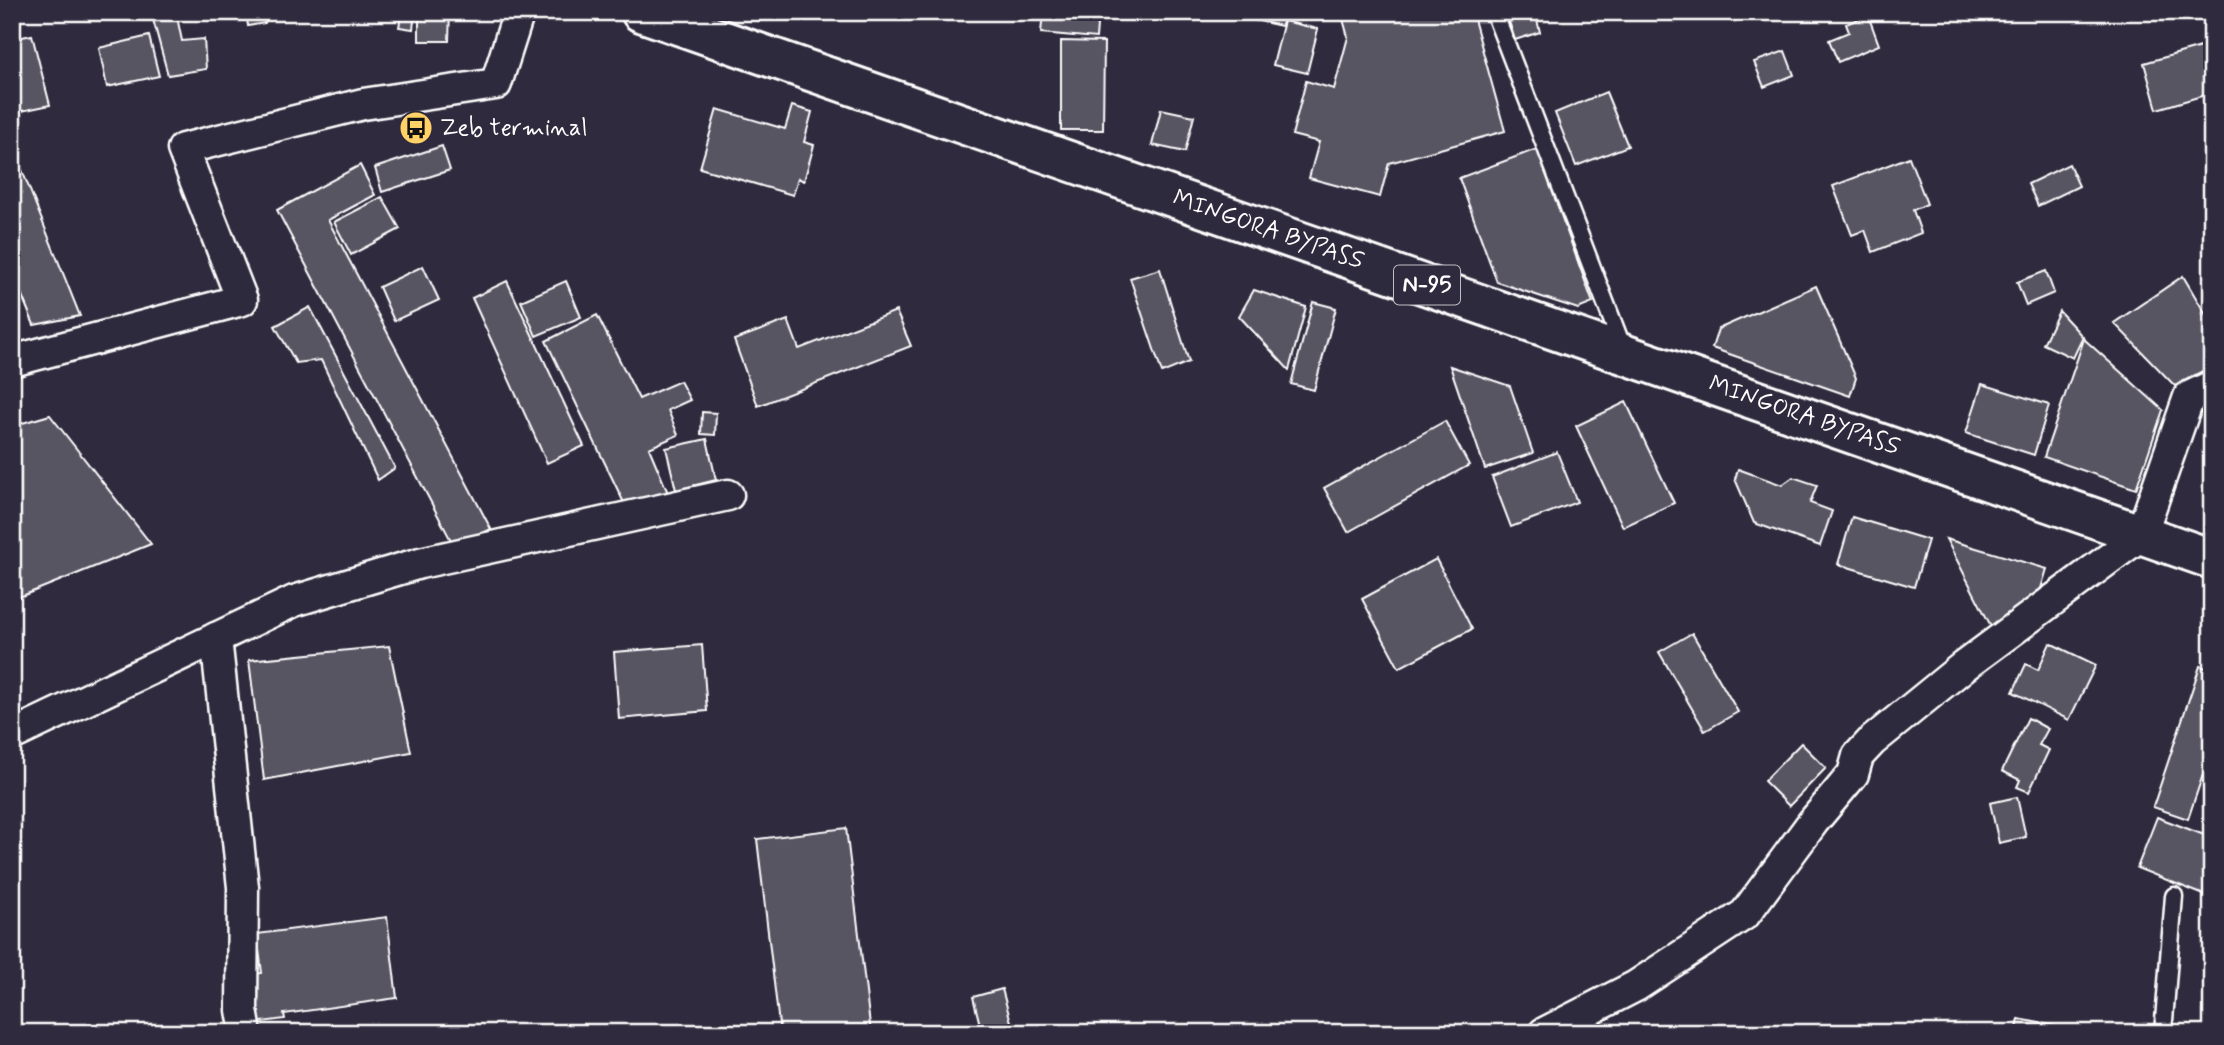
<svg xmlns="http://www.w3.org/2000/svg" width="2224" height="1045" font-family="Mynerve,sans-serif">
	<rect width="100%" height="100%" fill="#2f2a3d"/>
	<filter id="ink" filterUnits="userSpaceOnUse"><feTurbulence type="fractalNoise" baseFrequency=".0143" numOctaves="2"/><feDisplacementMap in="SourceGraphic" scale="14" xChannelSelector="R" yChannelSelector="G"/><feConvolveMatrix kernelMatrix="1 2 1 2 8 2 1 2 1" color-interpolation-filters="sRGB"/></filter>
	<g filter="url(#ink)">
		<g fill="#595564" stroke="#fff" stroke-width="2">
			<path d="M151 12H176L182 41 204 39 206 69 168 75Z"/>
			<path d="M246 12H264L265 23 248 26Z"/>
			<path d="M402 12H415L413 29 399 27Z"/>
			<path d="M419 12H450L449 41H419Z"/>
			<path d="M1043 12H1098L1096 38 1041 33Z"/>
			<path d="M1216 12H1285L1282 26Z"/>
			<path d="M1341 12H1472L1505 131 1389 163 1380 197 1309 178 1319 142 1292 135 1306 81 1334 89 1348 37Z"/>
			<path d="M1506 12H1535L1540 32 1515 40Z"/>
			<path d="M1868 15 1879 45 1838 62 1829 40 1849 32 1846 24Z"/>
			<path d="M1284 21 1318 29 1307 73 1273 65Z"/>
			<path d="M32 35 50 105 12 113V39Z"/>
			<path d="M149 36 159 76 107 87 99 48Z"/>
			<path d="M1061 41 1104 42 1103 130H1061Z"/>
			<path d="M2208 45 2212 60V93L2157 109 2144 63Z"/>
			<path d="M1785 51 1794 75 1764 87 1754 62Z"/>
			<path d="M1606 92 1628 146 1576 166 1555 113Z"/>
			<path d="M792 106 812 112 804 142 814 145 804 181 798 178 793 195 700 168 717 109 785 129Z"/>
			<path d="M1161 109 1194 116 1185 152 1152 145Z"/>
			<path d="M442 146 450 170 382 192 375 168Z"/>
			<path d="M1537 149 1593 303 1578 309 1497 282 1459 178Z"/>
			<path d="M14 150 80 316 34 325 12 271V151Z"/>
			<path d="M1909 157 1927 204 1913 210 1921 233 1873 252 1865 230 1852 235 1833 186Z"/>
			<path d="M2069 164 2079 186 2038 206 2028 184Z"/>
			<path d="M360 165 375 195 328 220 491 529 455 548 277 210Z"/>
			<path d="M382 197 400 229 351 255 334 222Z"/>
			<path d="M423 266 439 300 394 321 379 287Z"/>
			<path d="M1160 269 1189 362 1162 373 1130 278Z"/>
			<path d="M2046 271 2054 293 2026 305 2017 282Z"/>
			<path d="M2183 276 2212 325V366L2175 386 2114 323Z"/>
			<path d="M507 281 584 446 547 463 472 298Z"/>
			<path d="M566 281 581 317 536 336 521 301Z"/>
			<path d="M1816 286 1856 378 1850 396 1712 348 1718 329Z"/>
			<path d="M1254 290 1306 307 1289 370 1239 316Z"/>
			<path d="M1313 302 1336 308 1314 390 1291 384Z"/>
			<path d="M310 307 395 468 378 480 321 360 296 363 275 326Z"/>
			<path d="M896 311 911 346 758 406 734 340 788 320 799 349Z"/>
			<path d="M2059 311 2083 337 2073 358 2043 344Z"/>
			<path d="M597 315 639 399 680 381 690 400 668 410 678 435 649 448 668 493 626 507 546 341Z"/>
			<path d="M2084 339 2163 410 2136 489 2044 457Z"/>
			<path d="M1450 366 1510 386 1533 453 1485 469Z"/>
			<path d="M1982 384 2049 405 2034 455 1966 433Z"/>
			<path d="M1626 402 1674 503 1623 527 1576 426Z"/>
			<path d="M702 412 716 413 715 435 701 434Z"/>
			<path d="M50 415 151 544 12 600V426Z"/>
			<path d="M1445 421 1469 465 1348 532 1324 488Z"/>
			<path d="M707 439 716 480 676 490 666 448Z"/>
			<path d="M1557 452 1577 502 1511 527 1492 477Z"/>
			<path d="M1738 469 1782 485 1793 477 1817 485 1810 503 1832 511 1820 546 1754 523 1735 479Z"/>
			<path d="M1852 517 1928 540 1914 587 1838 564Z"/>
			<path d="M1946 539 2047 569 2038 598 1995 634Z"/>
			<path d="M1436 559 1472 629 1399 668 1362 599Z"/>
			<path d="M1692 633 1738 712 1705 731 1659 652Z"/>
			<path d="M2050 643 2096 665 2069 720 2013 692 2026 664 2038 670Z"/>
			<path d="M702 645 707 711 619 719 614 652Z"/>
			<path d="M389 646 411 752 264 780 249 660Z"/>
			<path d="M2200 666 2212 670V748L2188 819 2153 807Z"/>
			<path d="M2028 718 2048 729 2039 745 2049 750 2029 792 2017 787 2020 780 2002 771Z"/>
			<path d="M1801 743 1826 768 1789 806 1764 781Z"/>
			<path d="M2017 797 2026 837 1999 843 1990 803Z"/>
			<path d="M2157 817 2212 838 2209 897 2137 868Z"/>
			<path d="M846 828 871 1033H780L757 839Z"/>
			<path d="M387 917 397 998 284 1014 285 1019 255 1023 249 975 262 973 257 934Z"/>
			<path d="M1002 989 1014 1033H982L973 997Z"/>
			<path d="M2019 1019 2071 1029V1033H2016Z"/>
		</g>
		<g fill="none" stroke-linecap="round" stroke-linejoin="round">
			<defs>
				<g id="lane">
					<path d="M1494 12 1624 351"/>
					<path d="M2163 1033 2174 896"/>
				</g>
				<g id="street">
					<path d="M12 361 242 300 183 149 363 104 496 84 519 12"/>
					<path d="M216 638 243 887 242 1010 246 1033"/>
					<path d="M12 735 294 601 420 563 728 495"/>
					<path d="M1544 1033 1636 986 1745 914 1813 822 1853 774 1858 756 1872 741 1964 666 2141 535 2189 397 2212 386"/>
				</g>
				<path id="highway" d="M641 12 2212 559"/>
			</defs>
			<use href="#lane" stroke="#fff" stroke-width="21"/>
			<use href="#street" stroke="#fff" stroke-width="35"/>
			<use href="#highway" stroke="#fff" stroke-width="44"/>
			<use href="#lane" stroke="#2f2a3d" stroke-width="16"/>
			<use href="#street" stroke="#2f2a3d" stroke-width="30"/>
			<use href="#highway" stroke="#2f2a3d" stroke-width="38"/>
		</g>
	</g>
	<defs>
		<symbol id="bus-disc" viewBox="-11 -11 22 22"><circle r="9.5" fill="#ffd166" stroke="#2f2a3d"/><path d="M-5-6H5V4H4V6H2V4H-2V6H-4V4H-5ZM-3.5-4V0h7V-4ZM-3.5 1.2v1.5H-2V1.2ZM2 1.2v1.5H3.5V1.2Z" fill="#111"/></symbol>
	</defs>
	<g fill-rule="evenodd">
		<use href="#bus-disc" x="397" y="109" width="38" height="38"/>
	</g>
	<g text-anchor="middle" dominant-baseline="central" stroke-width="7" stroke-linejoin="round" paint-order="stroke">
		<rect fill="#2f2a3d" stroke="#c1bfc5" stroke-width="2" x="1394" y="265.5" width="66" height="39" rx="5"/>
		<g font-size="23" font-weight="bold" fill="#fff">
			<text x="1427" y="285">N-95</text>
		</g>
		<g font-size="24" fill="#fff" stroke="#2f2a3d" text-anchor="start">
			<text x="440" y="128">Zeb terminal</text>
		</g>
		<g font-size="24" fill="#fff" stroke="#2f2a3d">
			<text transform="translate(1268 230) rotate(19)">MINGORA BYPASS</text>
			<text transform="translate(1804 416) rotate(19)">MINGORA BYPASS</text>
		</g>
	</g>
	<rect width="2224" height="1045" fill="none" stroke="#2f2a3d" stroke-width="42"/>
	<rect x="21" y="21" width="2182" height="1003" fill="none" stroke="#fff" stroke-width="2.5" filter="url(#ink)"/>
</svg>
